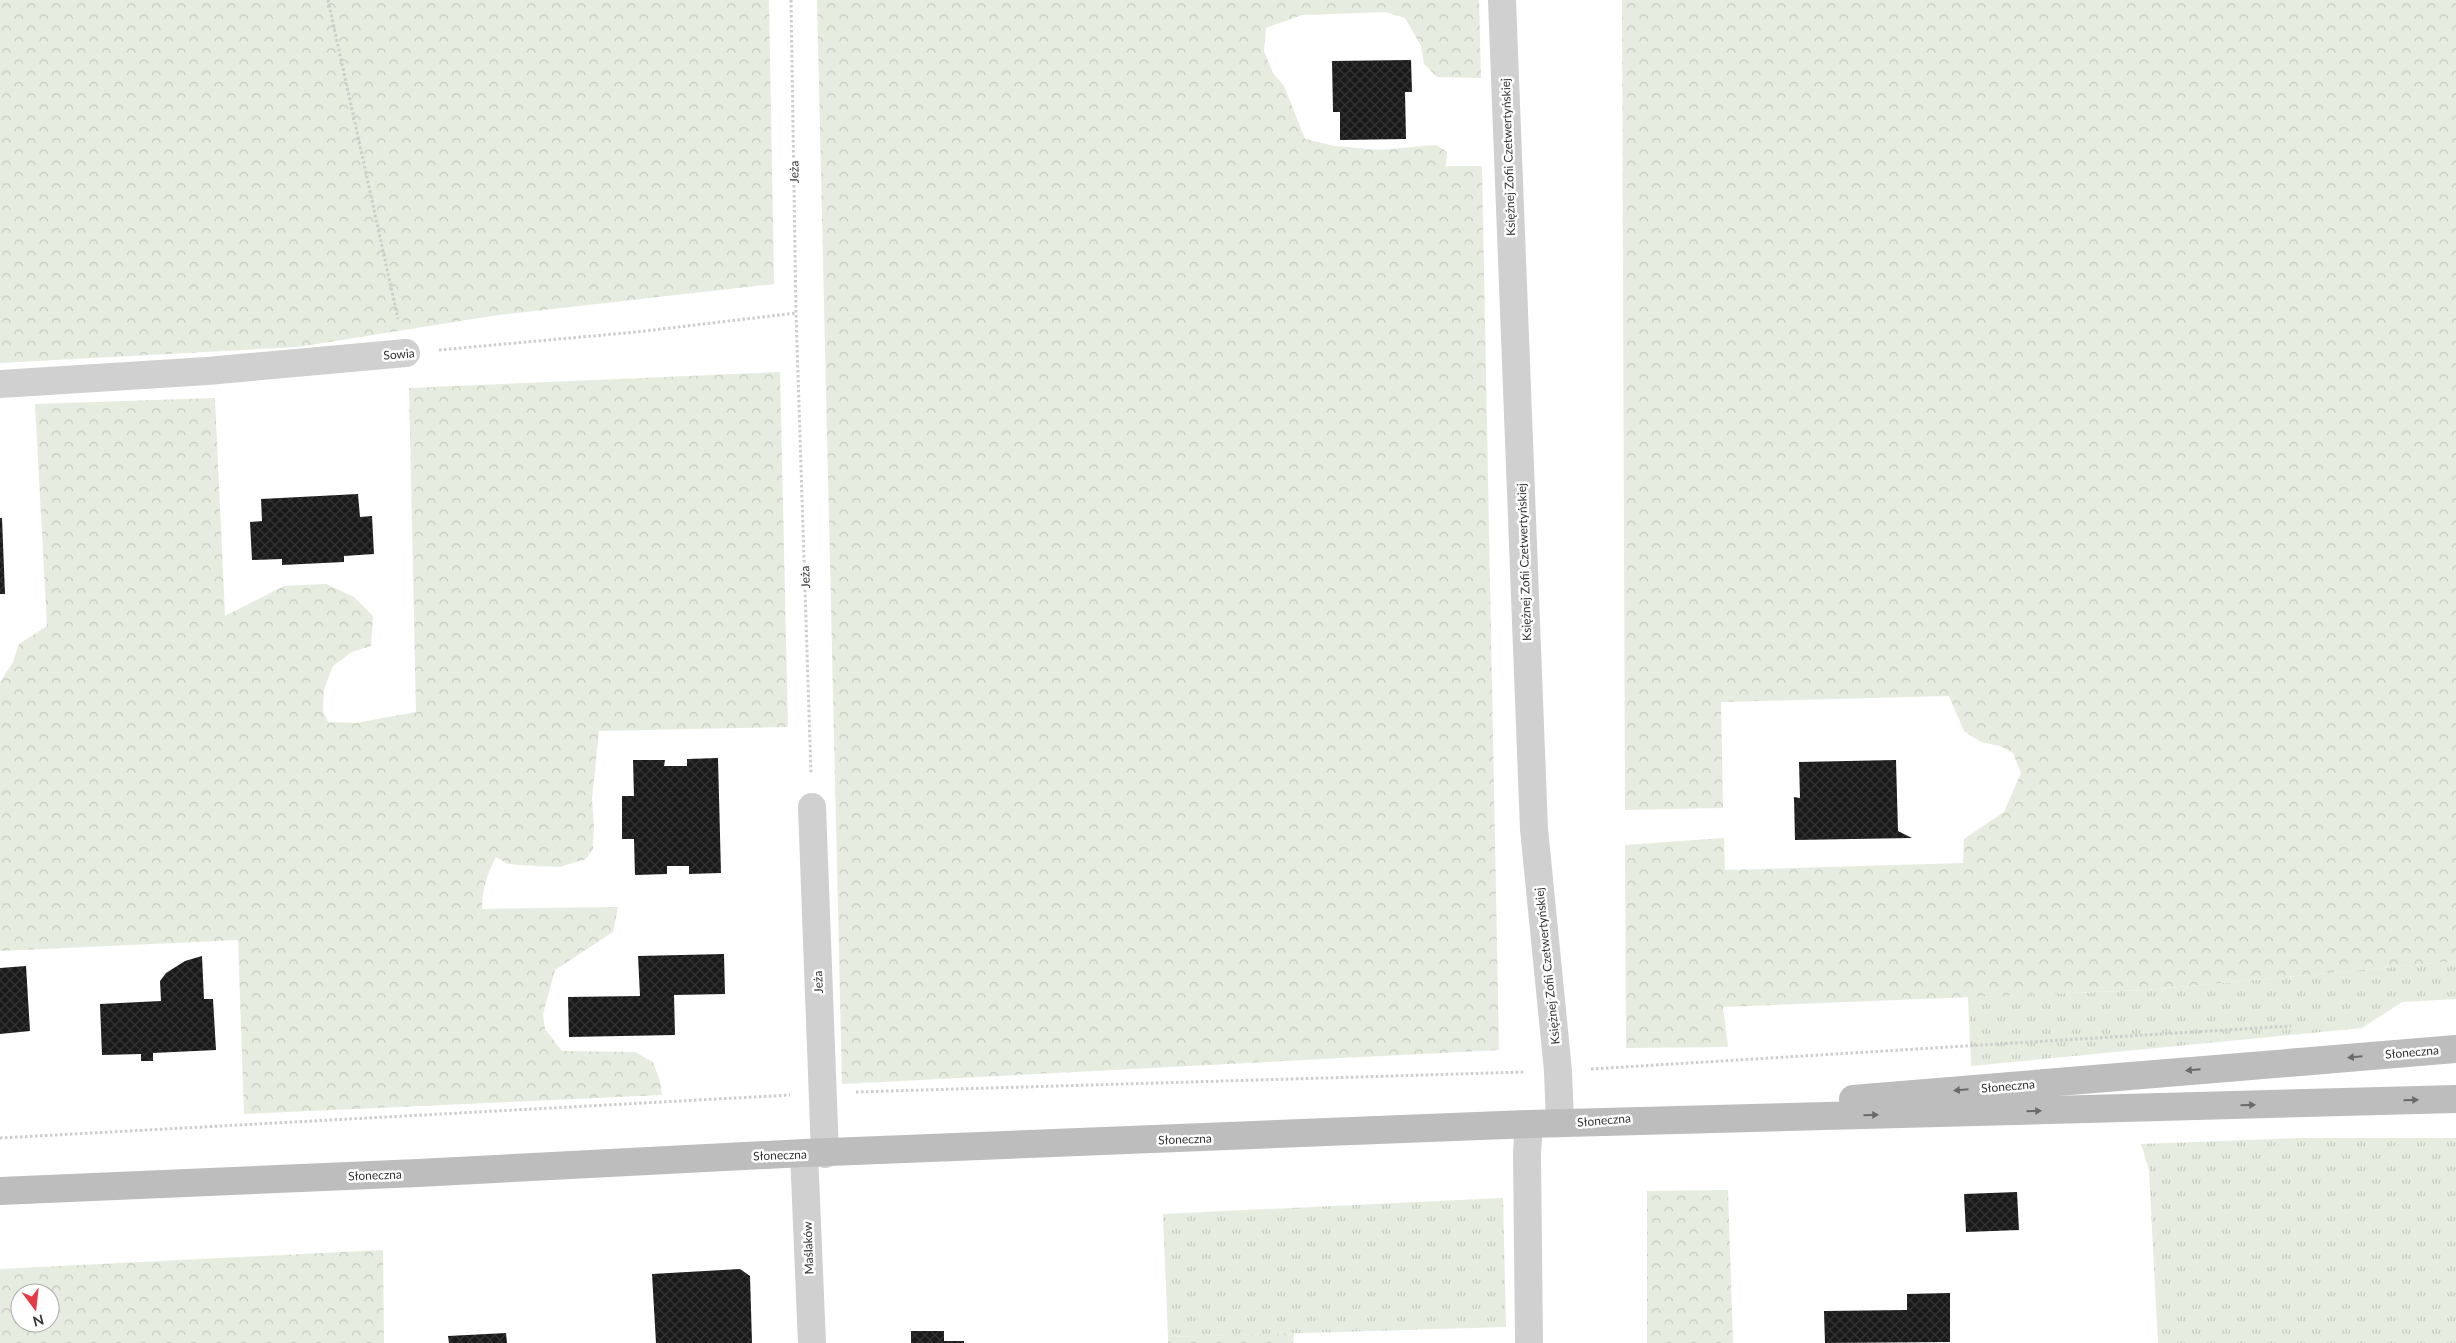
<svg xmlns="http://www.w3.org/2000/svg" width="2456" height="1343" font-family="Lato,sans-serif">
	<defs>
		<pattern id="grass-tufts" width="24" height="20" patternUnits="userSpaceOnUse" patternTransform="scale(1.25)"><rect width="24" height="20" fill="#e6ecdf"/><path d="M3 7l-1-3M5 7V3M7 7l1-3M15 17l-1-3M17 17v-4M19 17l1-3" fill="none" stroke="#c6cbc0"/></pattern>
		<pattern id="forest-crowns" width="20" height="18" patternUnits="userSpaceOnUse" patternTransform="scale(1.25)"><rect width="20" height="18" fill="#e6ecdf"/><path d="M2 6a3 3 0 1 1 6 0M12 15a3 3 0 1 1 6 0" fill="none" stroke="#c6cbc0"/></pattern>
		<pattern id="building-cross-hatch" width="8" height="8" patternUnits="userSpaceOnUse" patternTransform="scale(1.25)"><rect width="8" height="8" fill="#1a1a1a"/><path d="M0 0l8 8M0 8l8-8" fill="none" stroke="#333"/></pattern>
	</defs>
	<rect width="100%" height="100%" fill="#fff"/>
	<g fill="url(#grass-tufts)">
		<path d="M2456 961V999L2402 1002 2362 1028 1971 1066 1968 997 2147 990Z"/>
		<path d="M2299 1138H2456V1343H2158L2149 1170 2141 1144Z"/>
		<path d="M1503 1198 1506 1327 1168 1337 1163 1214Z"/>
	</g>
	<g fill="url(#forest-crowns)" fill-rule="evenodd">
		<path d="M0 0H769L774 284 498 315 298 347 0 363Z"/>
		<path d="M817 0H1479L1481 78 1437 77 1424 64 1421 46 1405 18 1386 12 1302 15 1266 28 1264 51 1273 73 1284 86 1305 139 1335 146 1379 150 1436 145 1447 152 1446 166H1482L1499 1050 842 1084Z"/>
		<path d="M1622 0H2456V961L2147 990 1723 1007 1728 1047 1626 1048 1625 845 1724 838 1725 870 1963 863 1964 839 2004 812 2021 773 2013 753 2000 746 1981 742 1964 731 1949 696 1721 702 1723 808 1625 810Z"/>
		<path d="M780 372 788 727 599 731 592 799 594 827 593 849 586 859 560 867 535 866 508 864 496 857C487 874 482 890 482 909L618 907 613 932 555 970 543 1014 545 1029 562 1051 635 1052 653 1062 660 1081 662 1095 244 1114 238 940 0 951V682L13 662 19 644 47 626 35 404 215 398 225 616 284 586 326 584 354 597 373 616 371 646 352 652 333 666 324 689 323 711 328 722 356 723 416 712 409 388Z"/>
		<path d="M1728 1190 1733 1343H1647V1191Z"/>
		<path d="M383 1250 384 1343H0V1269ZM20 1293H50V1323H20Z"/>
		<path d="M1294 1333 1293 1343H1168V1337Z"/>
	</g>
	<g fill="url(#building-cross-hatch)">
		<path d="M1411 60 1412 92H1405L1406 139 1340 140V112H1333L1332 61Z"/>
		<path d="M358 494 360 517 372 516 374 554 344 556V562L282 565V559L252 560 250 522 262 521 261 499Z"/>
		<path d="M0 518H2L5 594H0Z"/>
		<path d="M718 758 721 873 689 874V866H667V874L635 875 634 839H622V796H634L633 760H665L664 766H687V759Z"/>
		<path d="M1896 760 1898 831 1912 838 1795 840 1794 797 1800 798 1799 762Z"/>
		<path d="M724 954 725 994 674 995 675 1035 569 1037 568 997 640 996 638 956Z"/>
		<path d="M202 956 204 999H213L216 1050 153 1053V1061H141V1054L102 1055 100 1004 161 1001 160 981 166 973 185 961Z"/>
		<path d="M26 966 30 1031 0 1034V968Z"/>
		<path d="M2017 1192 2019 1230 1966 1232 1964 1194Z"/>
		<path d="M740 1269 750 1276 752 1343H656L652 1274Z"/>
		<path d="M1950 1293V1342L1825 1343 1824 1311 1907 1310V1294Z"/>
		<path d="M911 1331H944V1341H964V1343H911Z"/>
		<path d="M506 1333 507 1343H449L448 1336Z"/>
	</g>
	<g fill="none" stroke-linecap="round" stroke-linejoin="round">
		<g stroke="#cdcdcd" stroke-width="3" stroke-dasharray="2.5 2.5" stroke-linecap="butt">
			<path d="M328 0 398 319"/>
			<path d="M791 0 796 313 811 774"/>
			<path d="M439 350 636 332 796 313"/>
			<path d="M1591 1069 2291 1026"/>
			<path d="M856 1092 1525 1072"/>
			<path d="M0 1138 790 1095"/>
		</g>
		<g stroke="#d0d0d0" stroke-width="28">
			<path d="M1502 0 1534 829 1558 1071 1560 1123"/>
			<path d="M0 384 207 371 406 353"/>
			<path d="M812 807 825 1154"/>
			<path d="M1529 1124 1527 1153 1529 1343"/>
			<path d="M804 1153 812 1343"/>
		</g>
		<g stroke="#bdbdbd" stroke-width="28">
			<path d="M1853 1099 2456 1049"/>
			<path d="M0 1191 418 1173 804 1153 1529 1124 2456 1099"/>
		</g>
	</g>
	<defs><path id="oneway-solid" d="M-6-.8H1V-3.2L6.5 0L1 3.2V.8H-6Z" transform="scale(1.25)"/></defs>
	<g fill="#6a6a6a">
		<use href="#oneway-solid" transform="translate(2355 1057) rotate(175)"/>
		<use href="#oneway-solid" transform="translate(2193 1070) rotate(175)"/>
		<use href="#oneway-solid" transform="translate(1961 1090) rotate(175)"/>
		<use href="#oneway-solid" transform="translate(2411 1100) rotate(-2)"/>
		<use href="#oneway-solid" transform="translate(2248 1105) rotate(-2)"/>
		<use href="#oneway-solid" transform="translate(2034 1111) rotate(-2)"/>
		<use href="#oneway-solid" transform="translate(1871 1115) rotate(-1)"/>
	</g>
	<g text-anchor="middle" dominant-baseline="central" stroke-width="5" stroke-linejoin="round" paint-order="stroke">
		<g font-size="12" fill="#333" stroke="#fff">
			<text transform="translate(1508 157) rotate(-92)">Księżnej Zofii Czetwertyńskiej</text>
			<text transform="translate(794 172) rotate(-91)">Jeża</text>
			<text transform="translate(399 354) rotate(-5)">Sowia</text>
			<text transform="translate(1524 562) rotate(-92)">Księżnej Zofii Czetwertyńskiej</text>
			<text transform="translate(805 577) rotate(-92)">Jeża</text>
			<text transform="translate(1547 966) rotate(-96)">Księżnej Zofii Czetwertyńskiej</text>
			<text transform="translate(818 982) rotate(-92)">Jeża</text>
			<text transform="translate(2412 1052) rotate(-5)">Słoneczna</text>
			<text transform="translate(2008 1086) rotate(-5)">Słoneczna</text>
			<text transform="translate(1604 1120) rotate(-5)">Słoneczna</text>
			<text transform="translate(1185 1139) rotate(-2)">Słoneczna</text>
			<text transform="translate(780 1155) rotate(-2)">Słoneczna</text>
			<text transform="translate(375 1175) rotate(-2)">Słoneczna</text>
			<text transform="translate(808 1248) rotate(-92)">Maślaków</text>
		</g>
	</g>
	<g transform="translate(35 1308) rotate(165)"><circle r="24" fill="#ffffff" stroke="#adadad"/>
	<path d="M0-4L9 19L0 12L-9 19Z" fill="#e63946"/>
	<text y="-8" font-size="14" font-weight="bold" text-anchor="middle" fill="#333333">N</text>
	</g>
</svg>
